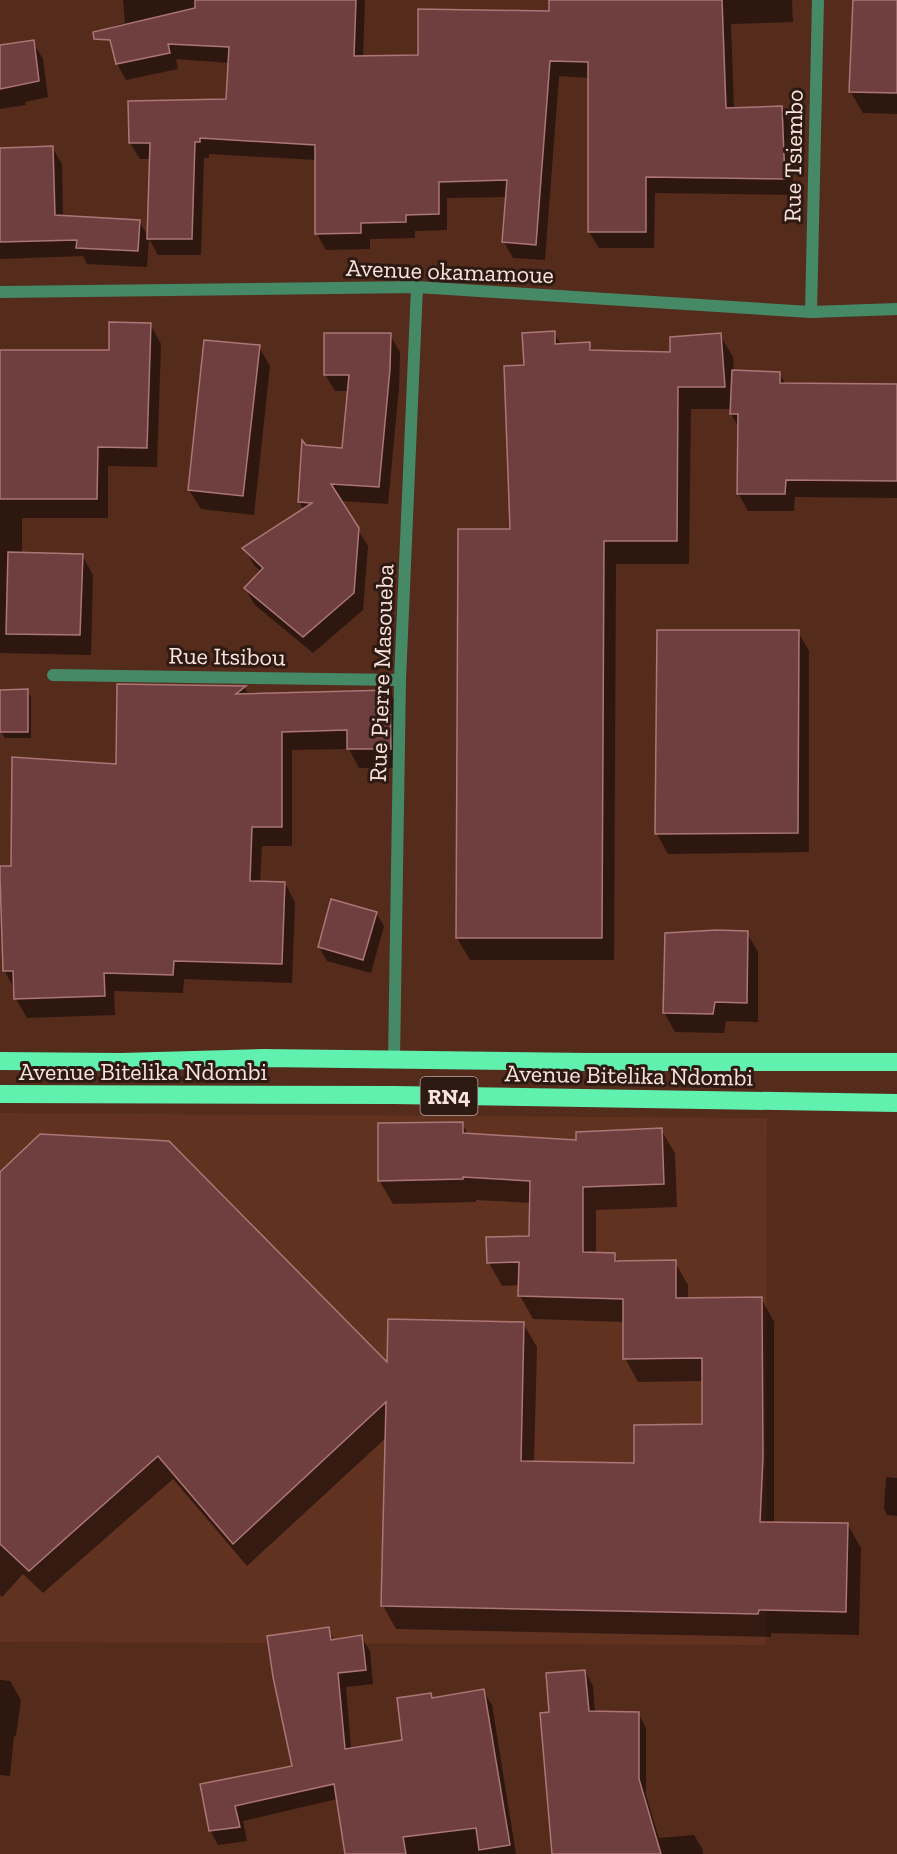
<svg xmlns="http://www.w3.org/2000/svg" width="897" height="1854" font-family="'Zilla Slab',serif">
	<rect width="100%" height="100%" fill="#552b1c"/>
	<path fill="#623220" d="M0 1113 767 1118 766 1645 0 1642Z"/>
	<g fill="#0007">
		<path d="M123 0H365L363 57 419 56 551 12 550 0H792L793 22 731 24 734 109 781 108 791 124 793 195 655 193 654 248H599L589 232 590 78 559 76 545 260 513 258 504 242 507 197 447 198V230L415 231V238L370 239V249L326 250 317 234 316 160 209 154V158H204L201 255H158L149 239 147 267 87 264 83 256 0 259V149L52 147 62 164 63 217 139 221 149 238 151 159H140L130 143 227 100 230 63 176 59 178 69 126 80 117 64 108 28 125 23Z"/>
		<path d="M854 0H897V114L863 113 850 91Z"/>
		<path d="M33 42 43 59 48 97 25 102 26 105 0 109V47Z"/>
		<path d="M150 324 161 344 157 467 108 466V518H22V554L82 555 93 575 91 655 0 653V351L110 352Z"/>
		<path d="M554 333 561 345 589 344 593 352 672 354 720 335 733 357 734 372 779 373 786 385H897V498L795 497 794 511H748L738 493 739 428 731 414 732 409H691L689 564H616L614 960H470L457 938 511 530 525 367Z"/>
		<path d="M390 335 400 352 399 388 388 504 340 501 368 546 363 610 313 653 255 605 245 588 261 572 254 565 244 548 304 510 299 501 305 447 343 449 349 391H335L325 374Z"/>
		<path d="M259 347 270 366 254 515 201 509 189 490Z"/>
		<path d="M798 632 809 651V852L668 854 657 834Z"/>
		<path d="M118 686 245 688 249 695 390 692 400 711 401 768H359L349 749 292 750V846H262L260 882 285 883 295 902 292 983 184 979 183 993 114 991 115 1015 27 1018 16 999 15 990 4 970 13 867 118 766Z"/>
		<path d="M27 691 31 697V738H5L1 732Z"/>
		<path d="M376 913 384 926 371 973 327 961 319 947Z"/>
		<path d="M747 933 758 952V1022L726 1021 724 1033 675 1032 664 1012Z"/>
		<path d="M462 1124 469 1135 577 1141 661 1130 675 1153 677 1207 596 1210V1254L614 1255 619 1262H675L688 1285V1300L761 1298 774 1322V1523L848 1525 861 1548 859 1635 771 1633V1637L396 1629 383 1606 387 1437 247 1566 173 1479 43 1593 23 1574 2 1597 0 1595V1174L389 1366 523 1323 537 1347 534 1463 636 1465 704 1425 703 1381 638 1382 625 1358V1322L533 1319 520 1296V1285L502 1286 489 1263 530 1238 531 1203 476 1200V1202L393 1204 379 1180Z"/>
		<path d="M886 1477 897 1478V1516L887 1515 884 1508Z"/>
		<path d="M328 1629 335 1641 361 1637 370 1651 373 1684 346 1687 351 1749 404 1741 431 1694 434 1700 483 1691 492 1705 516 1854H346L337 1799 243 1821 247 1841 218 1845 210 1830 202 1785 294 1768Z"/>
		<path d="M585 1671 593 1686 595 1713H638L646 1728V1795L659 1838 694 1835 703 1850V1854H554L551 1713Z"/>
		<path d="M0 1680 10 1681 21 1700 16 1736H14L10 1776 0 1775Z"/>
	</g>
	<g fill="#6f3f3f" stroke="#ac7676" stroke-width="1.5">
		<path d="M195 0H356L354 56 418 55V9L549 11V0H722L726 108 782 106 785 179 646 177V232H588V62L550 61 536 245 502 242 507 180 439 182V214L406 215V222L361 223V233L315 234V145L200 138V142H195L192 239H147L150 143H129L128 101 226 99 229 47 168 44 170 53 116 64 110 40 94 39 93 32 195 8Z"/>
		<path d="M853 0H897V93L849 92Z"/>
		<path d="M34 40 39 81 0 89V45Z"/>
		<path d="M53 146 55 215 140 220 138 251 76 248 77 240 0 242V148Z"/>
		<path d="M109 322 151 323 147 448 98 447 97 499H0V350H109Z"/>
		<path d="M555 331V344L590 342V350L670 352V337L721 333 725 387H678L677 541H604L602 938H456L458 529H510L504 366 524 365 522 333Z"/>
		<path d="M324 333H391L390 369 379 487 331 484 359 528 354 593 303 637 244 588 263 568 242 548 312 503 298 502 302 440 306 445 342 448 349 375H324Z"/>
		<path d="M204 340 260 345 243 496 188 490Z"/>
		<path d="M732 370 780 372V383L897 384V481L786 480 785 494H737L738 414H730Z"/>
		<path d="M8 552 83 554 80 635 6 634Z"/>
		<path d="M657 630H799L798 833 655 834Z"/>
		<path d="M117 684 246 686 236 694 390 690 391 749H347V730L282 732V827H252L250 881 285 882 282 964 174 961 173 975 104 973 105 996 14 999 13 971H3L0 877V866H11L12 757 116 764Z"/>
		<path d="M28 689V732H0V690Z"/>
		<path d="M331 899 377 912 363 960 318 947Z"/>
		<path d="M716 930 748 931 747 1003 715 1002 713 1014 663 1013 665 933Z"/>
		<path d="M463 1122V1133L576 1140V1132L662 1128 664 1184 583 1187V1252L615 1253V1261L676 1260V1298L762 1297 763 1458 760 1522 848 1523 846 1612 759 1610 758 1614 381 1606 386 1402 233 1544 158 1456 29 1571 0 1544V1172L40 1134 169 1141 387 1362 388 1319 524 1322 521 1461 634 1463V1425L702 1424V1358L623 1359V1299L518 1296 519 1262 487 1263 486 1237 529 1236 530 1181 463 1177V1179L378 1181V1123Z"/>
		<path d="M329 1627 331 1640 362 1635 366 1670 338 1673 345 1749 402 1740 397 1698 431 1693 432 1698 484 1689 510 1845 479 1850 476 1828 403 1837 406 1854H345L334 1784 235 1806 240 1827 209 1831 200 1784 292 1766 273 1677 267 1636Z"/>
		<path d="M585 1670 589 1711 639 1712V1779L661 1854H552L540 1713 549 1712 546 1673Z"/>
	</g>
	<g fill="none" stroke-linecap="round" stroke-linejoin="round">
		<g stroke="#458967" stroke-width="12">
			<path d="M0 292 417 287 811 312 897 309"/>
			<path d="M811 312 818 0"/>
			<path d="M53 675 400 680"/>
			<path d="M394 1060 400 680 417 287"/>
		</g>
		<g stroke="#61f1ae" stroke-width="18">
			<path d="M0 1061 121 1062 264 1058 589 1062H897"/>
			<path d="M0 1094 393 1095 897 1103"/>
		</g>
	</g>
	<g text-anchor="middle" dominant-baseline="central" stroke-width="6" stroke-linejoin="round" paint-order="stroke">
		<rect fill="#2d1a13" stroke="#bda7a0" stroke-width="1.5" x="420.5" y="1077" width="57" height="38" rx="4.5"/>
		<g font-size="22" font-weight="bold" fill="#fbe4dd">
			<text x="449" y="1096">RN4</text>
		</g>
		<g font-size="24" fill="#fbe4dd" stroke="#2d1a13">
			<text transform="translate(793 156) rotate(-89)">Rue Tsiembo</text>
			<text transform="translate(450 271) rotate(2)">Avenue okamamoue</text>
			<text transform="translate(227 656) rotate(1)">Rue Itsibou</text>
			<text transform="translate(381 673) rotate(-88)">Rue Pierre Masoueba</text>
			<text x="143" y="1071">Avenue Bitelika Ndombi</text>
			<text transform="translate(629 1075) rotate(1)">Avenue Bitelika Ndombi</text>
		</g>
	</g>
</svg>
